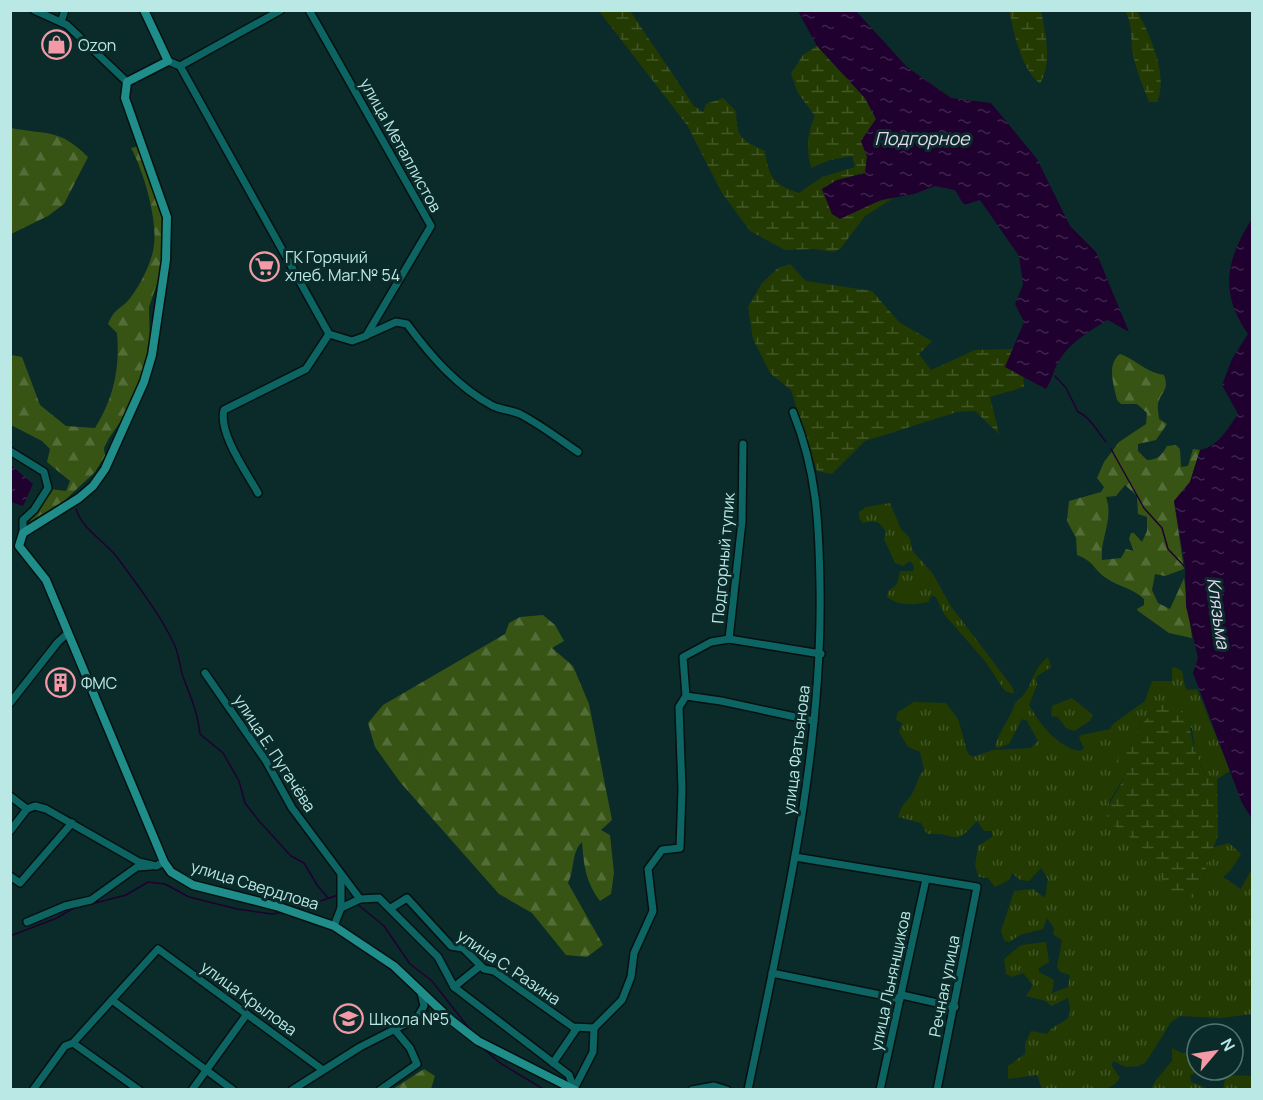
<svg xmlns="http://www.w3.org/2000/svg" width="1263" height="1100" font-family="Manrope,sans-serif">
	<defs>
		<pattern id="grass-tufts" width="24" height="20" patternUnits="userSpaceOnUse" patternTransform="scale(1.5)"><rect width="24" height="20" fill="#233b02"/><path d="M3 7l-1-3M5 7V3M7 7l1-3M15 17l-1-3M17 17v-4M19 17l1-3" fill="none" stroke="#415727"/></pattern>
		<pattern id="forest-firs" width="22" height="20" patternUnits="userSpaceOnUse" patternTransform="scale(1.5)"><rect width="22" height="20" fill="#375415"/><path d="M5 1l3.5 6h-7zM16 11l3.5 6h-7z" fill="#526d37"/></pattern>
		<pattern id="wetland-marsh" width="20" height="14" patternUnits="userSpaceOnUse" patternTransform="scale(1.5)"><rect width="20" height="14" fill="#233b02"/><path d="M1 5h8M5 5V1M11 12h8M15 12V8" fill="none" stroke="#415727"/></pattern>
		<pattern id="water-ripples" width="26" height="14" patternUnits="userSpaceOnUse" patternTransform="scale(1.5)"><rect width="26" height="14" fill="#1f002f"/><path d="M2 4q2-2 4 0t4 0M15 11q2-2 4 0t4 0" fill="none" stroke="#3d254d"/></pattern>
	</defs>
	<rect width="100%" height="100%" fill="#0a2b2a"/>
	<g fill="url(#grass-tufts)">
		<path d="M890 503 901 529 910 538 912 550 933 574 950 605 1013 688 1014 694 1005 691 985 661 944 614 936 597 932 595 928 602C914 605 898 606 887 597L888 592 897 584 900 571H913L914 566 910 561 903 566 895 563 884 539 886 532C879 521 876 520 863 523L859 518V512L866 507Z"/>
		<path d="M1048 657 1051 667 1036 677 1037 685 1029 705C1039 723 1058 748 1080 751L1084 748 1079 738 1081 735 1110 729 1113 724 1145 701 1152 681H1172V668L1175 667 1182 671 1185 687 1188 690 1197 689 1230 771 1217 779 1206 776 1195 752 1192 728 1149 717 1139 726 1138 734 1124 746 1116 763 1122 762 1126 764V774L1109 802 1111 824C1127 831 1136 845 1152 855 1155 868 1163 876 1168 888L1196 897 1214 847 1229 843 1241 854 1231 870 1223 877 1241 889 1250 872 1252 873V1014L1221 1018 1180 1016 1171 1022 1146 1062 1139 1066 1126 1067 1113 1061 1112 1066 1120 1078C1107 1100 1064 1087 1042 1089L1037 1075 1008 1079V1066L1025 1054V1044L1031 1031 1047 1034C1059 1017 1076 1027 1068 998L1051 1006 1046 1001 1026 996 1033 985 1023 973 1012 977 1006 974 1004 959 1021 945 1046 942 1049 962 1039 968V972L1054 980 1052 993 1068 987 1070 975 1060 972 1057 967 1062 940 1053 934 1054 928 1047 918 1043 929 1020 935 1009 942 1004 940 1001 931 1014 891 1033 889 1045 898 1048 879 1041 868 1029 881 1020 880 1012 873 1009 880 995 887 988 878 979 877 975 866 978 846 992 837V831H984L977 821C953 849 957 831 927 834L921 823 898 817C903 801 907 803 913 792 918 783 917 778 924 770L920 752 908 747 899 732 902 723 896 720 898 712 914 702 946 703 958 719 968 754 973 757 993 750 1031 748 1038 741 1027 721 1022 719 1009 744 998 748 995 746C1000 730 1010 719 1015 703 1034 690 1029 672 1048 657Z"/>
		<path d="M1072 698 1093 715 1090 721 1074 731 1066 728 1058 717 1051 716 1052 706Z"/>
		<path d="M1172 1048 1182 1053 1197 1051V1070H1205L1190 1075 1191 1082 1209 1089H1151L1156 1080 1172 1061Z"/>
		<path d="M1226 1075 1252 1076V1089H1223Z"/>
	</g>
	<g fill="url(#forest-firs)" fill-rule="evenodd">
		<path d="M11 128C47 135 59 128 88 157L64 204 48 216 11 234Z"/>
		<path d="M139 146 166 217 165 260 149 307 150 352 141 382 123 418 109 438 104 448 105 456 95 472 64 501 29 522 51 489 66 491 70 481 47 462 50 449 42 441 11 425V355L22 357 40 405 66 426 95 428C114 398 120 368 117 333L108 324C115 307 122 309 131 297 140 285 148 269 152 255 161 228 144 172 131 148Z"/>
		<path d="M1120 354C1139 361 1143 371 1164 375 1170 392 1160 391 1158 404 1157 408 1159 415 1159 419L1167 424 1156 440 1138 444V451L1147 460C1157 460 1162 455 1167 446L1176 445 1180 449 1181 467 1188 466 1193 449 1200 450 1190 482 1174 501 1184 569 1165 576 1155 574 1152 590 1158 603 1170 609 1184 578 1192 638 1169 633 1138 611 1137 609 1144 605V599C1131 587 1119 587 1106 578 1092 568 1095 562 1077 555L1076 538 1067 521 1069 501 1101 492 1104 487 1097 478 1104 462 1119 442 1146 424 1147 413 1137 404H1121L1117 400C1114 385 1106 365 1120 354ZM1125 485 1137 496 1138 514 1147 517V531L1142 542 1134 533H1131L1129 539 1134 551 1126 549 1121 558 1102 560C1100 537 1114 520 1106 497L1116 496Z"/>
		<path d="M543 615 555 625 564 641 552 648 573 666 589 704 612 820 601 830 610 835 614 873 611 894 600 901C585 881 584 865 582 842 571 853 575 869 568 883L603 945 587 957 566 955 532 913 499 894 400 782 375 747 368 723 383 705 505 634 509 623 520 617Z"/>
		<path d="M424 1069 435 1076 431 1089H393Z"/>
	</g>
	<g fill="url(#wetland-marsh)">
		<path d="M599 11H630L694 106 703 112 706 104 723 98 736 111C737 138 740 139 765 151 769 178 773 184 799 193L822 177 855 167 852 156 830 160 811 168C806 148 807 134 815 116L798 93 791 74 803 55 817 46 865 98 876 119 861 141 867 157 865 173 837 180 822 189 832 214 895 197 865 216 840 249 833 252 814 249 785 250 750 231 722 193 687 125Z"/>
		<path d="M1009 11H1041C1046 35 1052 62 1040 84 1020 66 1015 36 1009 11Z"/>
		<path d="M1118 11H1137C1150 34 1169 77 1157 102H1149C1143 87 1137 72 1133 55 1130 40 1133 26 1126 12Z"/>
		<path d="M790 264 806 281 872 291 900 323 932 341 919 354 931 370 975 350 1014 349 1005 367 1023 375 1024 387 990 397 999 434 975 411 957 412 865 441 832 474 817 471 791 390 770 373 753 339 748 307 762 283 778 268Z"/>
		<path d="M1165 703C1195 713 1187 729 1196 753 1198 761 1202 768 1206 776L1217 779 1218 835 1196 897 1177 901C1167 887 1156 871 1152 855 1136 845 1127 831 1110 824L1106 814C1110 797 1127 783 1126 764L1122 762 1116 763 1124 746 1138 734 1139 726 1149 717 1152 709Z"/>
	</g>
	<g fill="url(#water-ripples)">
		<path d="M798 11H856L907 67 951 98 991 103 1037 159 1070 226 1096 252 1129 332 1108 320C1089 331 1072 341 1060 359 1054 367 1052 380 1046 389L1005 367 1024 322 1015 304 1023 285 1019 256 980 200 964 205 955 190 935 186 914 194 881 200 840 219 832 214 822 189 837 180 865 173 867 157 861 141 876 119 865 98 817 46Z"/>
		<path d="M1252 219V819L1242 803 1193 673 1198 658 1186 606 1185 566 1174 501 1190 482 1200 450C1218 447 1228 428 1238 414L1222 385 1232 359 1248 334C1219 293 1226 259 1252 219Z"/>
		<path d="M11 465 33 484 23 506 11 502Z"/>
	</g>
	<g fill="none" stroke-linecap="round" stroke-linejoin="round">
		<g stroke="#1f002f" stroke-width="1.5">
			<path d="M1055 376 1066 388 1078 412C1089 416 1098 432 1106 442"/>
			<path d="M1111 449 1144 508 1162 528 1168 549 1184 566"/>
			<path d="M76 509C83 530 103 540 117 557 137 585 161 615 175 646 179 656 180 667 183 677 191 697 198 714 200 734L223 753 239 781 245 803 259 821 291 856 304 863 317 885 328 898"/>
			<path d="M356 903 384 926 410 964 432 981 472 1032"/>
			<path d="M297 909 338 895"/>
			<path d="M10 936 57 918 72 909 126 895 148 882 165 884 189 897 237 909 272 914 284 912"/>
			<path d="M483 1048 500 1063 545 1090"/>
		</g>
		<defs>
			<g id="minor">
				<path d="M34 10 67 25 127 82"/>
				<path d="M61 22 65 10"/>
				<path d="M168 61 180 66 329 334 352 341 366 336 431 226 309 10"/>
				<path d="M180 66 281 10"/>
				<path d="M367 335 396 322 407 324C430 355 457 387 493 406 502 410 511 410 520 414 541 425 559 439 578 452"/>
				<path d="M10 451 44 472 48 488 34 510 23 520V533"/>
				<path d="M258 493C247 473 218 433 224 410L306 369 329 334"/>
				<path d="M729 639 742 521 743 444"/>
				<path d="M205 673 266 761 292 808 360 899 379 898 438 957 454 987 569 1075 574 1089"/>
				<path d="M686 696 721 701 814 721"/>
				<path d="M10 703 58 642 68 633"/>
				<path d="M10 796 27 809 35 806 46 809 139 862 156 866 164 862"/>
				<path d="M10 831 27 809"/>
				<path d="M795 857 977 887 937 1090"/>
				<path d="M341 875V908L360 899"/>
				<path d="M10 876 20 883 72 823"/>
				<path d="M391 908 407 898 451 946 463 948 484 969 494 971 573 1027 594 1028"/>
				<path d="M27 922 65 906 91 900 137 867 151 866"/>
				<path d="M334 926 341 908"/>
				<path d="M772 973 900 999"/>
				<path d="M454 987 480 966"/>
				<path d="M902 995 955 1007"/>
				<path d="M112 1000 233 1090"/>
				<path d="M417 1018 432 1015 447 1018"/>
				<path d="M594 1028 622 1000 631 977 634 953 653 911 648 869 662 850 680 848 682 789 679 707 686 696 683 657 711 642 729 639 821 654"/>
				<path d="M73 1043 139 1090"/>
				<path d="M553 1063 577 1028"/>
				<path d="M574 1089 593 1052 594 1028"/>
				<path d="M33 1090 65 1046 73 1043 158 949 323 1070"/>
				<path d="M192 1090 247 1014"/>
				<path d="M292 1090 360 1047 417 1018 424 1006 421 993"/>
				<path d="M380 1090 417 1064 410 1048 394 1029"/>
				<path d="M692 1090 714 1086 727 1090"/>
				<path d="M748 1090C782 924 823 756 820 586 819 523 817 472 793 412"/>
				<path d="M880 1090 926 879"/>
			</g>
			<path id="major" d="M144 10 168 61 127 82 125 98 167 217 166 260 152 355 144 382 105 469 93 486 79 498 23 533 19 546 46 580 164 862 171 872 193 885 276 906 334 926 394 966 451 1020 478 1041 575 1090"/>
		</defs>
		<use href="#minor" stroke="#051110" stroke-width="10"/>
		<use href="#major" stroke="#051110" stroke-width="11"/>
		<use href="#minor" stroke="#0c6562" stroke-width="7"/>
		<use href="#major" stroke="#1f8d89" stroke-width="8"/>
	</g>
	<defs>
		<symbol id="shop-ring" viewBox="-11 -11 22 22"><circle r="9.5" fill="#0a2b2a" stroke="#f49aa6" stroke-width="1.5"/><path d="M-5-2.5h2.3a2.7 3.5 0 0 1 5.4 0H5L5.5 6h-11ZM-1.5-2.5h3a1.5 2.3 0 0 0-3 0Z" fill="#f49aa6"/></symbol>
		<symbol id="supermarket-ring" viewBox="-11 -11 22 22"><circle r="9.5" fill="#0a2b2a" stroke="#f49aa6" stroke-width="1.5"/><path d="M-6-5.5h2.5l.6 2H6L4.5 2H-2.5L-4.4-4H-6ZM-1.5 3.2a1.3 1.3 0 1 0 .1 0ZM3 3.2a1.3 1.3 0 1 0 .1 0Z" fill="#f49aa6"/></symbol>
		<symbol id="building-ring" viewBox="-11 -11 22 22"><circle r="9.5" fill="#0a2b2a" stroke="#f49aa6" stroke-width="1.5"/><path d="M-4-6H4V6H1V3H-1V6H-4ZM-2.5-4.3h1.7v1.8h-1.7ZM.8-4.3h1.7v1.8H.8ZM-2.5-1h1.7V.8h-1.7ZM.8-1h1.7V.8H.8Z" fill="#f49aa6"/></symbol>
		<symbol id="school-ring" viewBox="-11 -11 22 22"><circle r="9.5" fill="#0a2b2a" stroke="#f49aa6" stroke-width="1.5"/><path d="M0-5L7-2L0 1L-7-2ZM-4 1L0 2.5L4 1V4Q0 6-4 4Z" fill="#f49aa6"/></symbol>
	</defs>
	<g fill-rule="evenodd">
		<use href="#shop-ring" x="40" y="28" width="33" height="33"/>
		<use href="#supermarket-ring" x="248" y="250" width="33" height="33"/>
		<use href="#building-ring" x="44" y="666" width="33" height="33"/>
		<use href="#school-ring" x="332" y="1002" width="33" height="33"/>
	</g>
	<g text-anchor="middle" dominant-baseline="central" stroke-width="6" stroke-linejoin="round" paint-order="stroke">
		<g font-size="16" fill="#bae8e4" stroke="#0a2b2a" text-anchor="start">
			<text x="78" y="45">Ozon</text>
			<text x="285" y="257">ГК Горячий<tspan x="285" dy="18">хлеб. Маг.№ 54</tspan></text>
			<text x="81" y="683">ФМС</text>
			<text x="369" y="1019">Школа №5</text>
		</g>
		<g font-size="16" fill="#bae8e4" stroke="#0a2b2a">
			<text transform="translate(401 145) rotate(61)">улица Металлистов</text>
			<text transform="translate(723 558) rotate(-85)">Подгорный тупик</text>
			<text transform="translate(796 750) rotate(-83)">улица Фатьянова</text>
			<text transform="translate(275 753) rotate(57)">улица Е. Пугачёва</text>
			<text transform="translate(255 885) rotate(17)">улица Свердлова</text>
			<text transform="translate(509 967) rotate(34)">улица С. Разина</text>
			<text transform="translate(890 981) rotate(-78)">улица Льнянщиков</text>
			<text transform="translate(944 986) rotate(-79)">Речная улица</text>
			<text transform="translate(249 998) rotate(36)">улица Крылова</text>
		</g>
		<g font-size="18" font-style="italic" fill="#e6d7f1" stroke="#0a2b2a">
			<text x="922" y="138">Подгорное</text>
			<text transform="translate(1219 613) rotate(82)">Клязьма</text>
		</g>
	</g>
	<rect width="1263" height="1100" fill="none" stroke="#bae8e4" stroke-width="24"/>
	<g transform="translate(1215 1052) rotate(61)"><circle r="28" fill="#0a2b2a" stroke="#507774" stroke-width="1.5"/>
	<path d="M0-4.5L10 22L0 15L-10 22Z" fill="#f49aa6"/>
	<text y="-9" font-size="16" font-weight="bold" text-anchor="middle" fill="#bae8e4">N</text>
	</g>
</svg>
